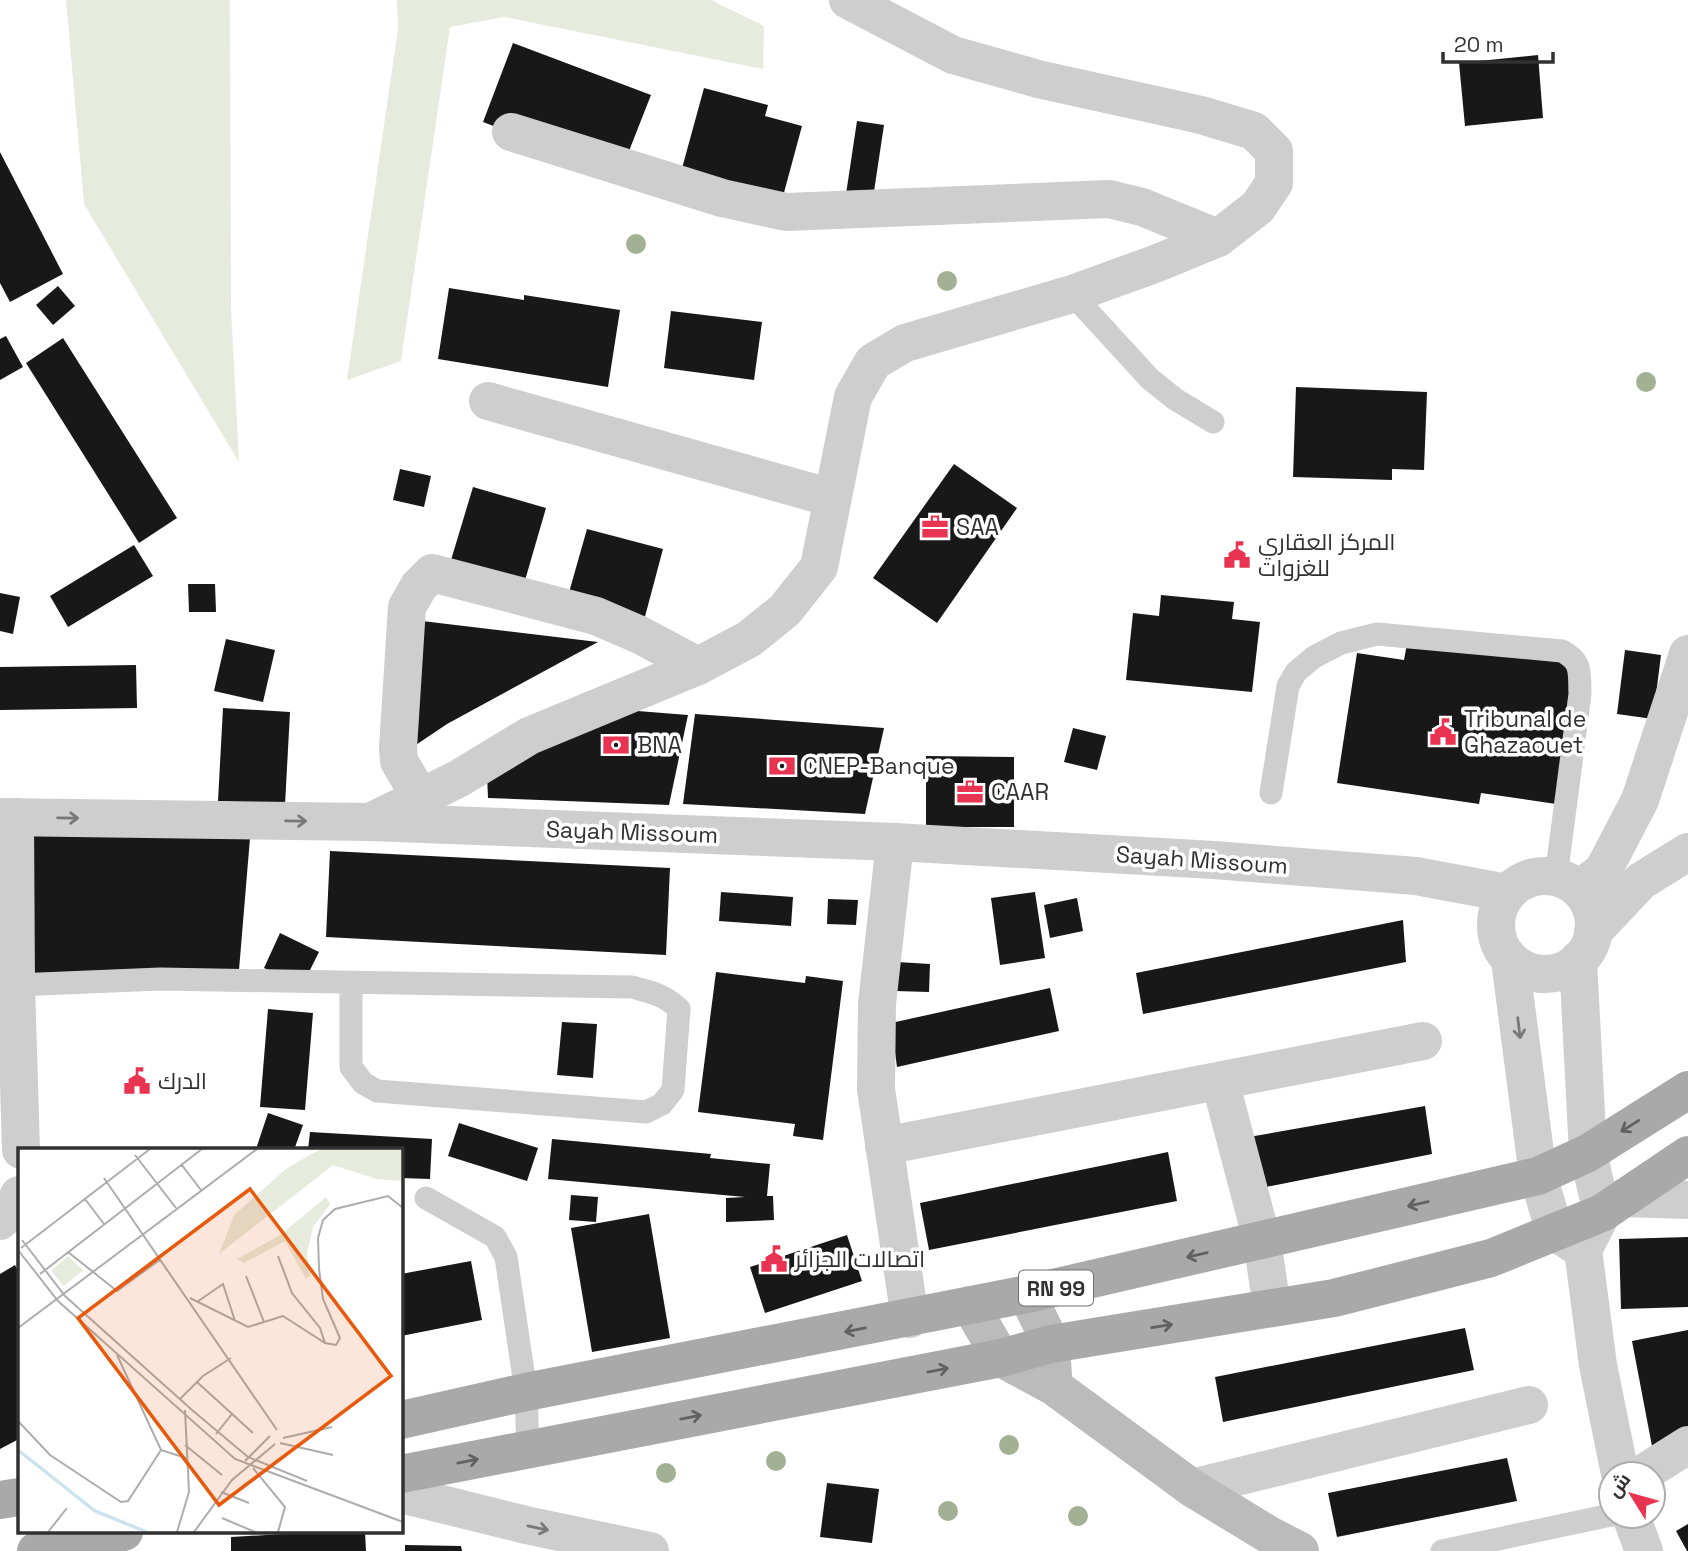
<svg xmlns="http://www.w3.org/2000/svg" width="1688" height="1551" font-family="'Space Grotesk',Cairo,sans-serif">
	<rect width="100%" height="100%" fill="#fff"/>
	<g fill="#e6ebdd">
		<path d="M66 0H230L231 308 239 462 84 204Z"/>
		<path d="M397 0H711L764 26 763 69 504 17 450 27 401 361 347 380 398 29Z"/>
	</g>
	<g fill="#181818">
		<path d="M513 43 651 95 620 174 483 122Z"/>
		<path d="M1538 55 1543 118 1465 126 1459 63Z"/>
		<path d="M704 88 768 105 765 116 802 126 782 200 681 172Z"/>
		<path d="M857 121 884 125 873 198 846 194Z"/>
		<path d="M0 152 63 274 10 302 0 283Z"/>
		<path d="M58 286 75 306 53 325 36 305Z"/>
		<path d="M449 288 524 300V295L620 310 608 387 438 359Z"/>
		<path d="M671 311 762 322 754 380 664 368Z"/>
		<path d="M6 336 23 367 0 380V339Z"/>
		<path d="M63 338 177 518 139 543 26 363Z"/>
		<path d="M1296 387 1427 392 1424 470 1392 469V480L1293 477Z"/>
		<path d="M954 464 1017 508 937 623 873 578Z"/>
		<path d="M400 469 431 476 424 507 393 500Z"/>
		<path d="M473 487 546 508 519 601 445 580Z"/>
		<path d="M587 529 663 549 643 624 566 603Z"/>
		<path d="M134 545 153 576 68 627 50 596Z"/>
		<path d="M188 584H215L216 612H189Z"/>
		<path d="M0 593 20 597 13 634 0 631Z"/>
		<path d="M1161 595 1234 602 1232 619 1260 622 1252 692 1126 680 1133 613 1159 616Z"/>
		<path d="M422 621 598 642 447 724 401 755Z"/>
		<path d="M1408 638 1578 664 1556 804 1481 793 1479 804 1337 783 1357 653 1404 660Z"/>
		<path d="M226 639 275 650 263 702 214 691Z"/>
		<path d="M1625 650 1661 655 1653 719 1617 714Z"/>
		<path d="M136 665 137 708 0 710V667Z"/>
		<path d="M223 708 290 712 285 805 218 801Z"/>
		<path d="M625 710 688 715 669 805 488 798 487 775Z"/>
		<path d="M695 714 884 728 865 814 683 804Z"/>
		<path d="M1073 728 1106 736 1097 770 1064 762Z"/>
		<path d="M926 756 1014 757V827H926Z"/>
		<path d="M31 821 251 826 239 970 29 979Z"/>
		<path d="M330 851 670 868 666 955 326 937Z"/>
		<path d="M721 892 793 897 791 926 719 921Z"/>
		<path d="M1035 892 1045 958 1000 965 991 898Z"/>
		<path d="M1077 898 1083 931 1050 938 1044 905Z"/>
		<path d="M828 899 858 900 856 925 827 924Z"/>
		<path d="M1403 920 1406 962 1143 1014 1136 973Z"/>
		<path d="M280 933 319 952 302 986 264 968Z"/>
		<path d="M897 962 930 964 929 992 895 991Z"/>
		<path d="M716 972 805 983 806 976 843 981 823 1140 793 1136 795 1124 698 1112Z"/>
		<path d="M1050 988 1059 1031 897 1067 891 1023Z"/>
		<path d="M268 1009 313 1013 305 1110 260 1107Z"/>
		<path d="M562 1022 597 1024 593 1078 557 1075Z"/>
		<path d="M1425 1106 1432 1154 1251 1190 1243 1138Z"/>
		<path d="M268 1113 303 1125 294 1150 256 1149Z"/>
		<path d="M459 1123 538 1148 527 1181 448 1156Z"/>
		<path d="M310 1132 432 1139 430 1179 401 1178V1150H308Z"/>
		<path d="M552 1139 711 1154 710 1158 770 1164 767 1196H773L774 1220 726 1222V1198L745 1197 548 1179Z"/>
		<path d="M1168 1152 1177 1201 929 1250 920 1203Z"/>
		<path d="M571 1195 598 1197 596 1222 569 1220Z"/>
		<path d="M649 1214 670 1338 592 1352 571 1228Z"/>
		<path d="M847 1235 862 1281 765 1313 750 1267Z"/>
		<path d="M1688 1237V1307L1621 1309 1619 1239Z"/>
		<path d="M471 1261 482 1320 401 1336V1274Z"/>
		<path d="M15 1265 19 1272V1439L0 1449V1274Z"/>
		<path d="M1465 1328 1474 1370 1223 1422 1215 1377Z"/>
		<path d="M1688 1330V1455L1655 1462 1632 1341Z"/>
		<path d="M1507 1458 1517 1501 1337 1537 1328 1493Z"/>
		<path d="M827 1483 879 1489 872 1543 820 1537Z"/>
		<path d="M1688 1524V1551H1687L1676 1531Z"/>
		<path d="M318 1532H365L366 1551H231V1537Z"/>
		<path d="M405 1545 461 1546 462 1551H405Z"/>
	</g>
	<g fill="none" stroke-linecap="round" stroke-linejoin="round">
		<g stroke="#cecece" stroke-width="23">
			<path d="M1072 294 1150 379 1175 399 1213 422"/>
			<path d="M1271 793 1288 686 1296 672 1314 657 1341 643 1377 634 1562 651C1583 662 1579 673 1580 694L1556 877"/>
			<path d="M16 985 160 979 632 987C651 992 665 995 679 1009L673 1090 662 1104 646 1112 377 1091 363 1083 351 1067V982"/>
			<path d="M426 1198 495 1237 506 1257 526 1392 528 1449"/>
			<path d="M1442 1551 1611 1515"/>
		</g>
		<g stroke="#cecece" stroke-width="38">
			<path d="M511 132 722 198 786 212 1109 199 1142 207 1218 238"/>
			<path d="M488 401 832 498"/>
			<path d="M420 797 399 761 398 748 407 607 419 586 432 573 596 616 640 635 698 666"/>
			<path d="M0 817 370 822 895 842 1214 860 1416 876 1507 893"/>
			<path d="M15 817 16 985 21 1150"/>
			<path d="M370 822 458 779 529 736 698 666 749 639 785 610 819 567 853 397 873 362 905 343 1072 294 1155 264 1218 238 1258 207 1274 183V151L1254 131 1201 115 1038 79 953 55 848 0"/>
			<path d="M895 842 877 1004 876 1089 910 1319"/>
			<circle cx="1545" cy="925" r="49"/>
			<path d="M1579 889 1603 871 1640 800 1688 654"/>
			<path d="M1593 932 1641 881 1688 852"/>
			<path d="M1510 960 1538 1176 1555 1232 1583 1250"/>
			<path d="M1578 960 1588 1153 1602 1213 1583 1250 1598 1365 1620 1474"/>
			<path d="M1220 1081 1262 1240 1272 1308"/>
			<path d="M884 1146 1423 1041"/>
			<path d="M1623 1198 1688 1200"/>
			<path d="M0 1221 10 1212 19 1195"/>
			<path d="M1642 1474 1688 1445"/>
			<path d="M1192 1488 1529 1405"/>
			<path d="M401 1494 526 1525 650 1551"/>
			<path d="M1631 1516 1644 1551"/>
		</g>
		<g stroke="#bbb" stroke-width="38">
			<path d="M1027 1294 1051 1344 1053 1377"/>
			<path d="M970 1305 1001 1358 1053 1386 1192 1488 1271 1536 1300 1551"/>
		</g>
		<g stroke="#a9a9a9" stroke-width="38">
			<path d="M401 1420 526 1392 1027 1294 1538 1176 1588 1153 1688 1090"/>
			<path d="M401 1474 1001 1358 1051 1344 1334 1298 1491 1258 1602 1213 1688 1155"/>
			<path d="M0 1500 19 1497"/>
			<path d="M36 1551 124 1532"/>
		</g>
	</g>
	<g fill="#a3b094">
		<circle cx="636" cy="244" r="10"/>
		<circle cx="947" cy="281" r="10"/>
		<circle cx="1646" cy="382" r="10"/>
		<circle cx="1009" cy="1445" r="10"/>
		<circle cx="776" cy="1461" r="10"/>
		<circle cx="666" cy="1473" r="10"/>
		<circle cx="948" cy="1511" r="10"/>
		<circle cx="1078" cy="1516" r="10"/>
	</g>
	<defs><path id="oneway-shaft" d="M-6 0H5M1.5-3L5.5 0L1.5 3" fill="none" stroke-width="1.6" stroke-linecap="round" stroke-linejoin="round" transform="scale(1.75)"/></defs>
	<g stroke="#787878">
		<use href="#oneway-shaft" transform="translate(68 818) rotate(1)"/>
		<use href="#oneway-shaft" transform="translate(296 821) rotate(1)"/>
		<use href="#oneway-shaft" transform="translate(1519 1028) rotate(83)"/>
		<use href="#oneway-shaft" transform="translate(538 1528) rotate(12)"/>
	</g>
	<g stroke="#616161">
		<use href="#oneway-shaft" transform="translate(1630 1126) rotate(148)"/>
		<use href="#oneway-shaft" transform="translate(1418 1204) rotate(167)"/>
		<use href="#oneway-shaft" transform="translate(1197 1255) rotate(167)"/>
		<use href="#oneway-shaft" transform="translate(1162 1326) rotate(-9)"/>
		<use href="#oneway-shaft" transform="translate(855 1330) rotate(169)"/>
		<use href="#oneway-shaft" transform="translate(938 1370) rotate(-11)"/>
		<use href="#oneway-shaft" transform="translate(691 1417) rotate(-11)"/>
		<use href="#oneway-shaft" transform="translate(468 1461) rotate(-11)"/>
	</g>
	<defs>
		<symbol id="office-bare" viewBox="-9 -9 18 18"><path d="M-6-3h4V-5.5h4V-3h4V5H-6ZM-1-4.5V-3h2v-1.5ZM-6 0V1H6V0Z" fill="#e83450" stroke="#fff" stroke-width="2.5" paint-order="stroke"/></symbol>
		<symbol id="civic-bare" viewBox="-9 -9 18 18"><path d="M-.6-6.5H3V-4.5H.6V-3L4-1V1h2V6H-6V1h2V-1L-.6-3ZM-1.2 2.5V6h2.4V2.5Z" fill="#e83450" stroke="#fff" stroke-width="2.5" paint-order="stroke"/></symbol>
		<symbol id="bank-bare" viewBox="-9 -9 18 18"><path d="M-6-4H6V4H-6ZM0-2.3a2.3 2.3 0 1 0 0 4.6a2.3 2.3 0 1 0 0-4.6Z" fill="#e83450" stroke="#fff" stroke-width="2.5" paint-order="stroke"/></symbol>
	</defs>
	<g fill-rule="evenodd">
		<use href="#office-bare" x="916" y="508" width="38" height="38"/>
		<use href="#civic-bare" x="1218" y="536" width="38" height="38"/>
		<use href="#civic-bare" x="1424" y="713" width="38" height="38"/>
		<use href="#bank-bare" x="597" y="726" width="38" height="38"/>
		<use href="#bank-bare" x="763" y="747" width="38" height="38"/>
		<use href="#office-bare" x="951" y="773" width="38" height="38"/>
		<use href="#civic-bare" x="118" y="1062" width="38" height="38"/>
		<use href="#civic-bare" x="755" y="1240" width="38" height="38"/>
	</g>
	<g text-anchor="middle" dominant-baseline="central" stroke-width="7" stroke-linejoin="round" paint-order="stroke">
		<rect fill="#fff" stroke="#6f6f6f" stroke-width="2" x="1019" y="1270.5" width="74" height="35" rx="5"/>
		<g font-size="21" font-weight="bold" fill="#313131">
			<text x="1056" y="1288">RN 99</text>
		</g>
		<g font-size="23" fill="#313131" stroke="#fff" text-anchor="start">
			<text x="956" y="527">SAA</text>
			<text x="1258" y="542">المركز العقاري<tspan x="1258" dy="26">للغزوات</tspan></text>
			<text x="1464" y="719">Tribunal de<tspan x="1464" dy="26">Ghazaouet</tspan></text>
			<text x="637" y="745">BNA</text>
			<text x="803" y="766">CNEP-Banque</text>
			<text x="991" y="792">CAAR</text>
			<text x="158" y="1081">الدرك</text>
			<text x="795" y="1259">اتصالات الجزائر</text>
		</g>
		<g font-size="23" fill="#313131" stroke="#fff">
			<text transform="translate(632 832) rotate(2)">Sayah Missoum</text>
			<text transform="translate(1202 860) rotate(4)">Sayah Missoum</text>
		</g>
	</g>
	<g transform="translate(18 1148)">
		<rect width="385" height="385" fill="#fff"/>
		<path d="M303 1H385V33L359 31 315 17 201 106 216 67 269 20ZM308 49 312 56 295 79 289 106 293 127 288 131 267 93 226 115 219 111 262 87ZM50 108 65 122 46 138 33 123Z" fill="#e6ebdd"/>
		<path fill="none" stroke="#cce3ee" stroke-width="3.5" d="M0 302 77 363 129 384"/>
		<path fill="none" stroke="#adadad" stroke-width="2" d="M117 7 158 60M163 16 183 42M86 30 259 282M67 51 86 76M4 92 47 148 174 262 230 309 289 333M3 100 132 1M0 102 40 153 217 311 385 374M50 104 99 143 143 111M260 108 274 145 302 180 307 195M22 126 184 1M228 128 246 174M172 150 230 179 265 168 307 195 318 197 322 190 305 151 301 121 300 90 305 72 317 61 370 48 385 60M179 154 205 136 217 173M0 180 239 1M99 207 143 302 168 310M179 234 235 285M162 251 185 228 213 210M0 273 32 307 103 354 110 353 143 302M198 286 214 266M265 290 314 279M262 295 315 307M167 297 204 327M227 313 252 288M235 320 267 359 260 384M203 344 231 355M204 370 237 384M30 384 49 360M159 384 171 344 167 262M176 384 214 332 257 296"/>
		<path fill="#e8590c" fill-opacity="0.15" stroke="#e8590c" stroke-width="3.5" d="M232 41 373 228 201 357 60 170Z"/>
		<rect width="385" height="385" fill="none" stroke="#313131" stroke-width="3.5"/>
	</g>
	<g transform="translate(1632 1495) rotate(307)"><circle r="33" fill="#ffffff" stroke="#adadad" stroke-width="2"/>
	<path d="M0-5L12 26L0 18L-12 26Z" fill="#e83450"/>
	<text y="-10" font-size="19" font-weight="bold" text-anchor="middle" fill="#313131">ش</text>
	</g>
	<path d="M1443 52v10h110v-10" fill="none" stroke="#313131" stroke-width="3.5"/>
	<text x="1454" y="52" font-size="21" fill="#313131" stroke="#ffffff" stroke-width="5" paint-order="stroke">20 m</text>
</svg>
